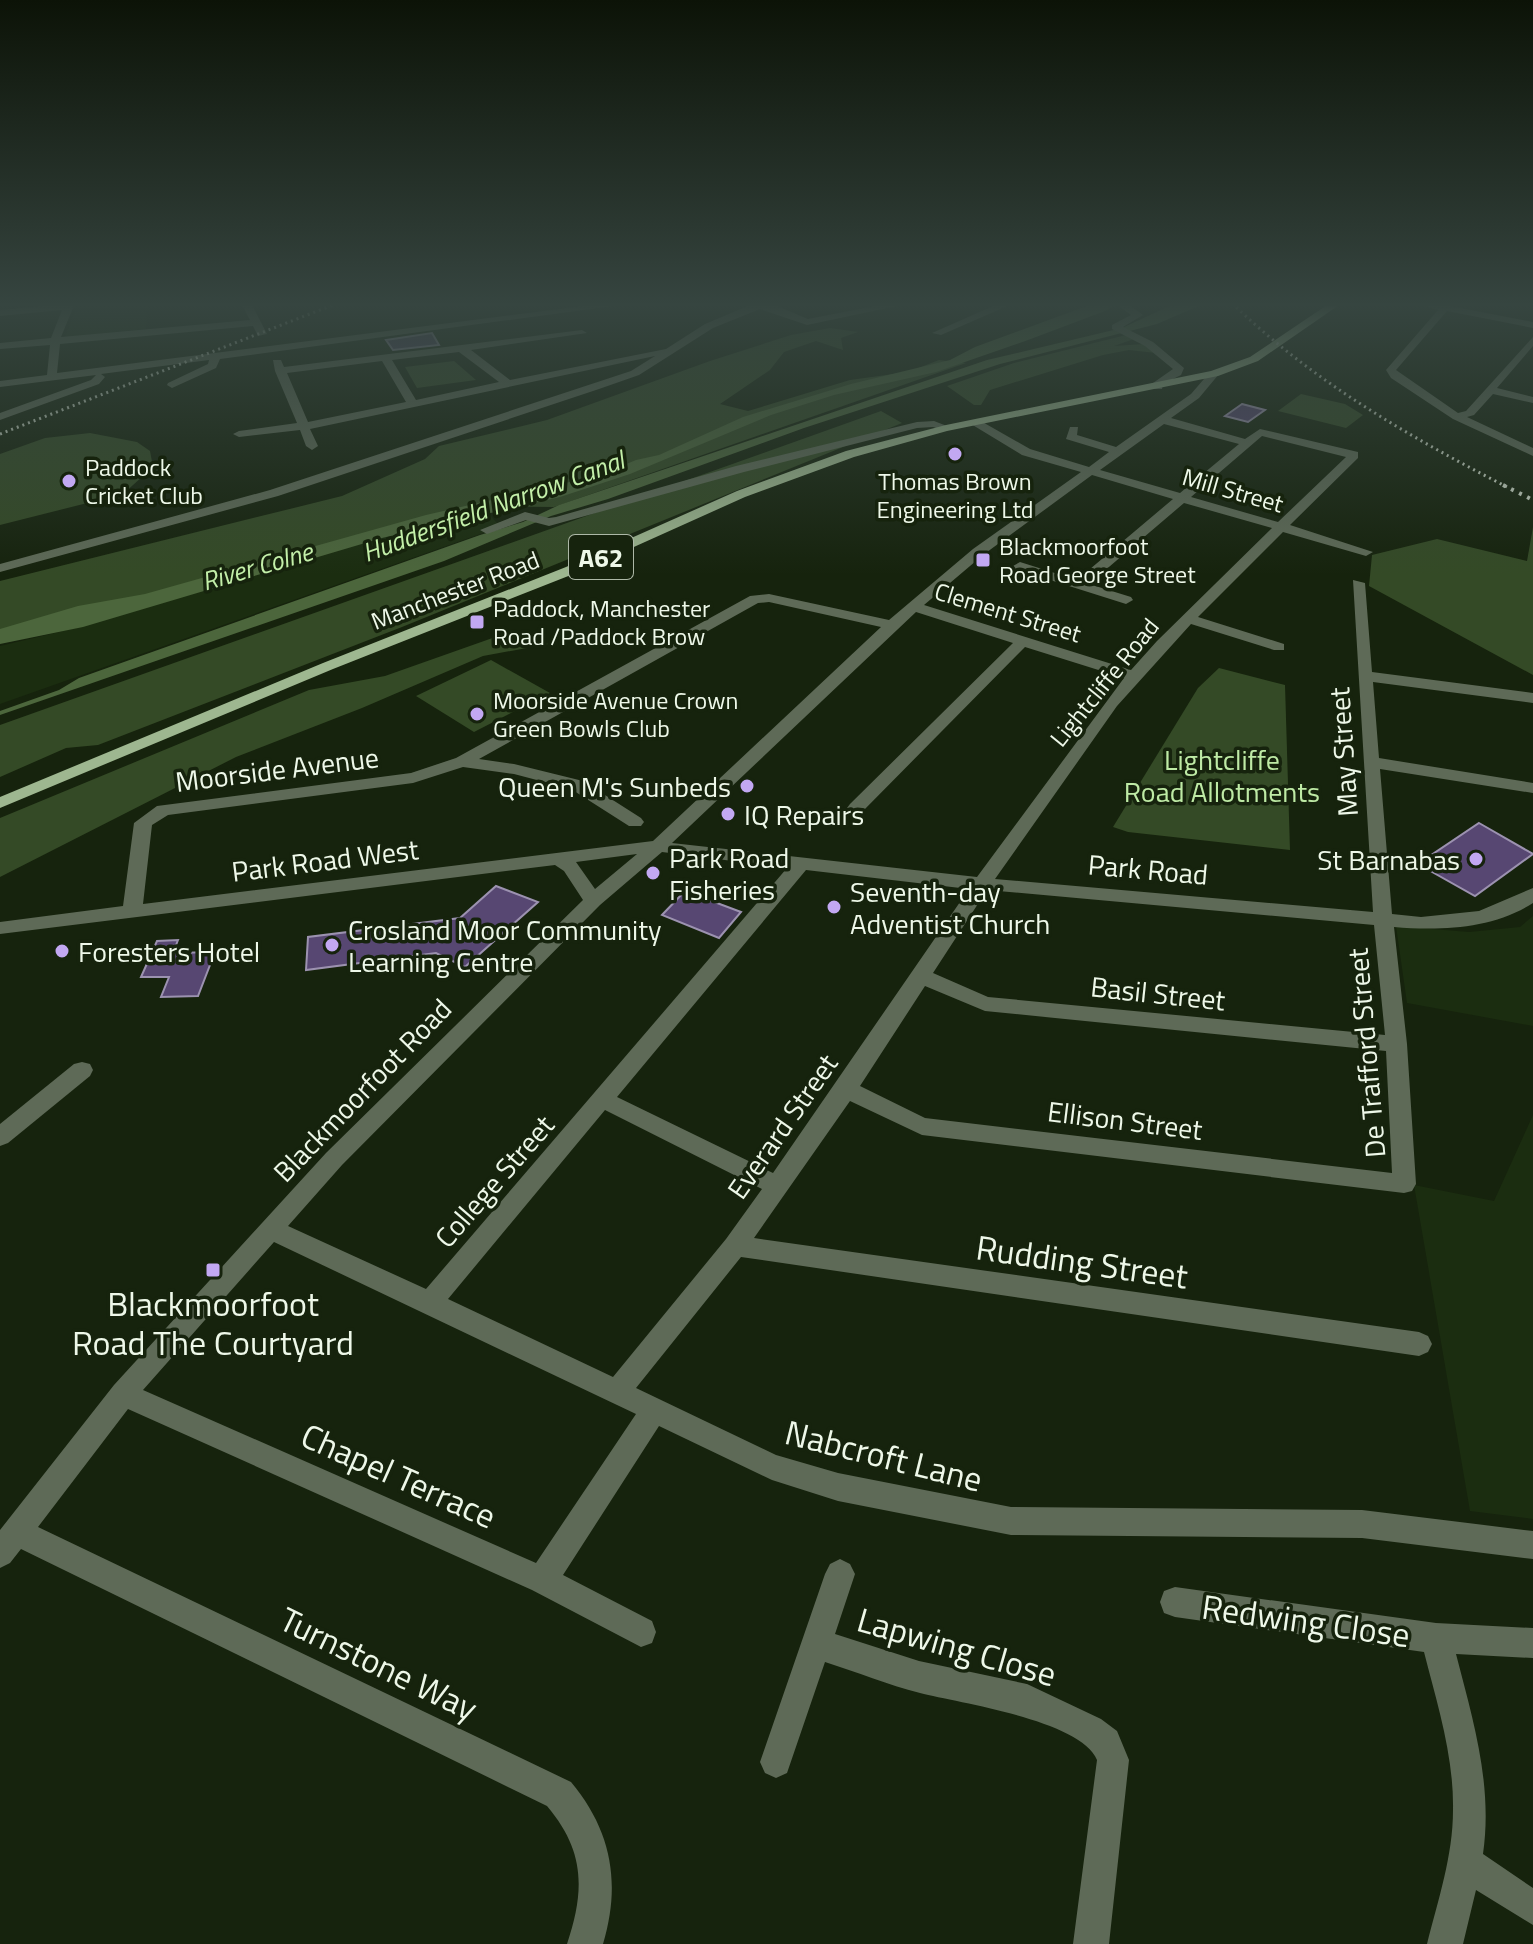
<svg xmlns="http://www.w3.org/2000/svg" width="1533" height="1944" font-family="'Titillium Web',sans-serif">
	<rect width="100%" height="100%" fill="#16230d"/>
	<g fill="#1b2d10">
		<path d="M78 303H147L146 329 65 337Z"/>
		<path d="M487 511 500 527 0 704V646L80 627 310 559 311 556Z"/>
		<path d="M1533 916V1026L1407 1003 1396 926 1469 932 1520 927Z"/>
		<path d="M1533 1115V1519L1470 1511 1414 1185 1494 1201Z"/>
	</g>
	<g fill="#344a26">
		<path d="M830 328 858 332 841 338 843 350 816 341 784 352 770 370 720 404 748 411 850 380 908 372 939 360 966 363 554 507 466 506 467 508 0 639V581L342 496 425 459 439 446 547 420 710 361 791 335Z"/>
		<path d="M1126 335 1134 339 1114 346 1144 344 1156 353 1129 350 1103 355 990 390 981 405H974L947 386 1014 363Z"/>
		<path d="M454 361 476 380 417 388 405 367Z"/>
		<path d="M1301 394 1345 404 1363 415 1346 428 1278 411Z"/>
		<path d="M881 411 902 423 402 627 98 745 66 748 0 777V725Z"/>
		<path d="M90 433 137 442 150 451 153 467 123 494 0 525V454L45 438Z"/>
		<path d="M1533 527V675L1369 586 1372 555 1437 539 1527 561Z"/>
		<path d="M501 635 549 644 483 656 362 708 236 757 0 877V818L309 690 385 676Z"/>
		<path d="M491 660 550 693 474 732 416 696Z"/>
		<path d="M1219 668 1285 685 1290 850 1128 832 1113 827 1198 688Z"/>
	</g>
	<g fill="#4c663c">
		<path d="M1095 303H1118L1105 311 1028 340 936 372 834 395 771 415 630 474 560 497 382 538 83 627 0 644V629L78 606 145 594 426 515 600 475 636 460 659 455 743 417 851 384 950 360 975 347Z"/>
		<path d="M1176 303 1203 304 1157 324 1000 364 804 428 608 499 551 516 444 561 0 715V711L59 690 79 678 480 535 523 522 559 505 987 360 1122 328Z"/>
	</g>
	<g fill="#574772" stroke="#9c92b0" stroke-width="2">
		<path d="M432 333 439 345 393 350 386 340Z"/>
		<path d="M1242 404 1265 410 1248 422 1225 416Z"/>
		<path d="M1479 823 1533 854 1475 896 1418 864Z"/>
		<path d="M496 886 538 902 465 967 436 953 306 970 308 937 460 918Z"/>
		<path d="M685 891 741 912 719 938 662 915Z"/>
		<path d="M178 940 173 953 215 952 198 996 161 997 169 977H141L157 941Z"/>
	</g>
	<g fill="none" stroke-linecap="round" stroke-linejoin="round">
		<g fill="#5e6a57" fill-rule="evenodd">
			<path d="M75 303 61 337 250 320 241 303H251L267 334 258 336 253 326 60 344 57 373 606 303H635L220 359 216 368 172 388 167 385 168 383 208 364 209 360 101 374 105 377 99 384 0 420V413L91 380 96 375 0 387V381L47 375 50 345 0 349V343L51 338 62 310 0 316V310Z"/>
			<path d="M755 303H770L808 319 890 303H911L807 325 760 309 713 328 639 375 599 389 278 496 0 572V564L270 490 631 371 655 356 310 429 318 446 312 450 306 446 300 430 239 437 233 434 239 431 297 423 275 371 273 360H281L284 367 582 330 587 333 471 350 510 380 666 349 705 324ZM459 352 499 382 416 400 392 360ZM382 361 406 402 308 422 287 373Z"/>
			<path d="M1000 303H1014L941 335 932 333Z"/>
			<path d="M1115 303H1127L1143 315 1123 327 1153 342 1184 368 1181 375 1163 384 1162 389H1154L1153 383 1173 369 1145 346 1112 329V325L1131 315Z"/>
			<path d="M1414 303H1435L1533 322V328L1447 311 1396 370 1458 413 1466 411 1533 337V346L1497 388 1533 397V403L1493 394 1474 415 1467 417 1533 448V456L1453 419 1391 378 1386 370 1438 310Z"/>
			<path d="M1210 372 1219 374 1199 398 1171 418 1245 439 1260 429 1358 452V458L1290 525 1373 552 1366 556 1283 532 1198 617 1284 644V650H1274L1191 624 1117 706 995 879 1373 912 1353 580 1365 583 1372 672 1533 693V703L1373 682 1379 758 1533 783V793L1380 769 1392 914 1421 917 1479 911 1533 888V903C1493 929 1440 931 1394 927L1407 1044 1416 1184 1412 1191 1404 1193 922 1135 850 1101 754 1238 1419 1332 1428 1336 1432 1344 1428 1352 1419 1356 741 1257 636 1388 776 1455 838 1473 1011 1507 1362 1510 1533 1531V1559L1362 1538 1011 1535 838 1501 772 1480 659 1426 563 1575 652 1621 656 1632 652 1643 641 1647 532 1590 128 1409 38 1527 571 1782C612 1831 621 1884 603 1944H567C585 1890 585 1851 547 1806L21 1549 10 1563 0 1568V1530L114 1385 326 1153 583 900 564 871 555 865 0 934V922L123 906 134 823 157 806 411 773 456 758 750 596 769 594 889 620 973 549 1081 472 1022 455 971 424V420H979L1030 449 1089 467 1109 452 1066 439 1070 427H1078L1077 435 1116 447 1191 394ZM1164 424 1239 444 1180 493 1100 470ZM1262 436 1346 457 1278 522 1191 497ZM1092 475 1173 499 1077 580 1020 562 1013 566 1015 569 1126 604 1133 600 1131 597 1089 584 1184 503 1272 528 1157 641 1131 670 924 605 983 555ZM769 602 881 627 653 841 143 904 152 825 168 815 413 783 463 767 514 774 571 789 629 826H641L644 822 641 818 583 781 514 764 479 759 758 603ZM916 612 1013 643 850 804 847 808 850 812H862L1025 647 1124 678 977 877 672 843ZM662 852 787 868 426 1289 288 1226 342 1165 600 905ZM637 854 595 889 576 862ZM806 870 969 889 773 1173 617 1097ZM987 890 1374 925 1385 1035 988 997 933 973ZM925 986 985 1011 1386 1051 1392 1173 925 1118 860 1086ZM605 1110 762 1189 726 1239 613 1377 448 1299ZM274 1242 636 1414 536 1563 143 1390Z"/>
			<path d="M934 421 952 428 946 431 933 427 917 428 744 472 549 526 526 520 487 534 480 530 525 512 549 518 556 517 736 466 917 422Z"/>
			<path d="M82 1062 90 1064 93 1070 90 1076 8 1143 0 1146V1124L74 1064Z"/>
			<path d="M840 1559 850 1564 855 1574 835 1634 919 1661 1027 1684 1101 1719 1117 1731 1129 1760 1109 1944H1073L1097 1760C1081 1720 959 1703 920 1693 888 1685 857 1672 825 1662L787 1773 776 1778 765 1773 760 1762 825 1574 830 1564Z"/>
			<path d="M1175 1587 1436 1623 1533 1628V1658L1456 1654C1473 1720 1493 1785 1483 1854L1533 1888V1925L1476 1890 1463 1944H1427C1438 1900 1453 1856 1453 1810 1454 1756 1437 1703 1424 1652L1175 1617 1164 1613 1160 1602 1164 1591Z"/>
		</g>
		<path fill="#9eb790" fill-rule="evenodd" d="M1330 303H1342L1258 361 1218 376 947 431 854 457 745 497 576 573 333 669 0 808V797L323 663 566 567 737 491 846 451 946 425 1211 371 1250 357Z"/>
		<g stroke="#c9d3c3" stroke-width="3" stroke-dasharray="2 4" stroke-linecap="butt">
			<path d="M1232 303C1312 381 1408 436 1507 487"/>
			<path d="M0 434 338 303"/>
		</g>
		<path stroke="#c9d3c3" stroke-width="4" stroke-dasharray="3 6" stroke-linecap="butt" d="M1503 485 1533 500"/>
	</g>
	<linearGradient id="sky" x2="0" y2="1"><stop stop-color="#0c1307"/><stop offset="0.53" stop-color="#364540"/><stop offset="1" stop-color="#364540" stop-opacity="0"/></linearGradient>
	<rect width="1533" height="575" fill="url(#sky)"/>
	<g fill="#c2a8f2" stroke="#16230d" stroke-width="3">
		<circle cx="955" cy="454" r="8"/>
		<circle cx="69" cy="481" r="8"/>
		<rect x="975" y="552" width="16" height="16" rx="4"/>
		<rect x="469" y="614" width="16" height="16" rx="4"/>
		<circle cx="477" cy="714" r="8"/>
		<circle cx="747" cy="786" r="8"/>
		<circle cx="728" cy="814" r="8"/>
		<circle cx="1476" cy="859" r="8"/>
		<circle cx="653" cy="873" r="8"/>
		<circle cx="834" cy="907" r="8"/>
		<circle cx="332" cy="945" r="8"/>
		<circle cx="62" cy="951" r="8"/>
		<rect x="205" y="1262" width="16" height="16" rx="4"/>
	</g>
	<g text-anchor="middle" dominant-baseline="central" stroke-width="7" stroke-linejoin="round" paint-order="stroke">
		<g font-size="24" fill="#eef8e9" stroke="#16230d" text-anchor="start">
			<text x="85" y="467">Paddock<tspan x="85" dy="28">Cricket Club</tspan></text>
			<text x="955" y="481" text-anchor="middle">Thomas Brown<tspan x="955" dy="28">Engineering Ltd</tspan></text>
			<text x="999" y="546">Blackmoorfoot<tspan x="999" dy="28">Road George Street</tspan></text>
			<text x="493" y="608">Paddock, Manchester<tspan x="493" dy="28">Road /Paddock Brow</tspan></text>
			<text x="493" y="700">Moorside Avenue Crown<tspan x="493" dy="28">Green Bowls Club</tspan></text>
		</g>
		<g font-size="24" fill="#eef8e9" stroke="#16230d">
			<text transform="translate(1233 490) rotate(16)">Mill Street</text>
			<text transform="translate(455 590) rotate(-21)">Manchester Road</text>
			<text transform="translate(1008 612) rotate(17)">Clement Street</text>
			<text transform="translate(1104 682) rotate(-51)">Lightcliffe Road</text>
		</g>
		<g font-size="26" font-style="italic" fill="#c3efa9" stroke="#16230d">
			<text transform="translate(493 506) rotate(-20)">Huddersfield Narrow Canal</text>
			<text transform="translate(257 566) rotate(-16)">River Colne</text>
		</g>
		<rect fill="#16230d" stroke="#adb8a7" stroke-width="2" x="569" y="535" width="64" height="44" rx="6"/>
		<g font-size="26" font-weight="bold" fill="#eef8e9">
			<text x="601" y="557">A62</text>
		</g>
		<g font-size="28" fill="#eef8e9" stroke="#16230d">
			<text transform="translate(1343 752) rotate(-94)">May Street</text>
			<text transform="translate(277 769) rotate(-7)">Moorside Avenue</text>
			<text transform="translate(325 860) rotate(-7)">Park Road West</text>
			<text transform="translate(1148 869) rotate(5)">Park Road</text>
			<text transform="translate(1158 993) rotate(6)">Basil Street</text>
			<text transform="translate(1366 1053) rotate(-95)">De Trafford Street</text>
			<text transform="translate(362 1090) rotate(-46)">Blackmoorfoot Road</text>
			<text transform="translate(1125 1120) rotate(7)">Ellison Street</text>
			<text transform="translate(782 1126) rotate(-55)">Everard Street</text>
			<text transform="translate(494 1181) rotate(-49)">College Street</text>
		</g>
		<g font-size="28" fill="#beeaa5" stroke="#16230d">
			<text x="1222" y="759">Lightcliffe<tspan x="1222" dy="32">Road Allotments</tspan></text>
		</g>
		<g font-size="28" fill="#eef8e9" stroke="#16230d" text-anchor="start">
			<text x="731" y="786" text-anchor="end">Queen M's Sunbeds</text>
			<text x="744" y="814">IQ Repairs</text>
			<text x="669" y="857">Park Road<tspan x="669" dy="32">Fisheries</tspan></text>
			<text x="1460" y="859" text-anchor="end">St Barnabas</text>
			<text x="850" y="891">Seventh-day<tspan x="850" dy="32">Adventist Church</tspan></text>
			<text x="348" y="929">Crosland Moor Community<tspan x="348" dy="32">Learning Centre</tspan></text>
			<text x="78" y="951">Foresters Hotel</text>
		</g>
		<g font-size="34" fill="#eef8e9" stroke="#16230d">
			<text transform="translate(1082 1261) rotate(8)">Rudding Street</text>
			<text transform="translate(884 1455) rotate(14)">Nabcroft Lane</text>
			<text transform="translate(399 1475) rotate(24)">Chapel Terrace</text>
			<text transform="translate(1306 1620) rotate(8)">Redwing Close</text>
			<text transform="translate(957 1646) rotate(16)">Lapwing Close</text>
			<text transform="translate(379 1663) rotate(26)">Turnstone Way</text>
		</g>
		<g font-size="34" fill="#eef8e9" stroke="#16230d">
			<text x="213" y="1303">Blackmoorfoot<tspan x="213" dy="39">Road The Courtyard</tspan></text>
		</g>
	</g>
</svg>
